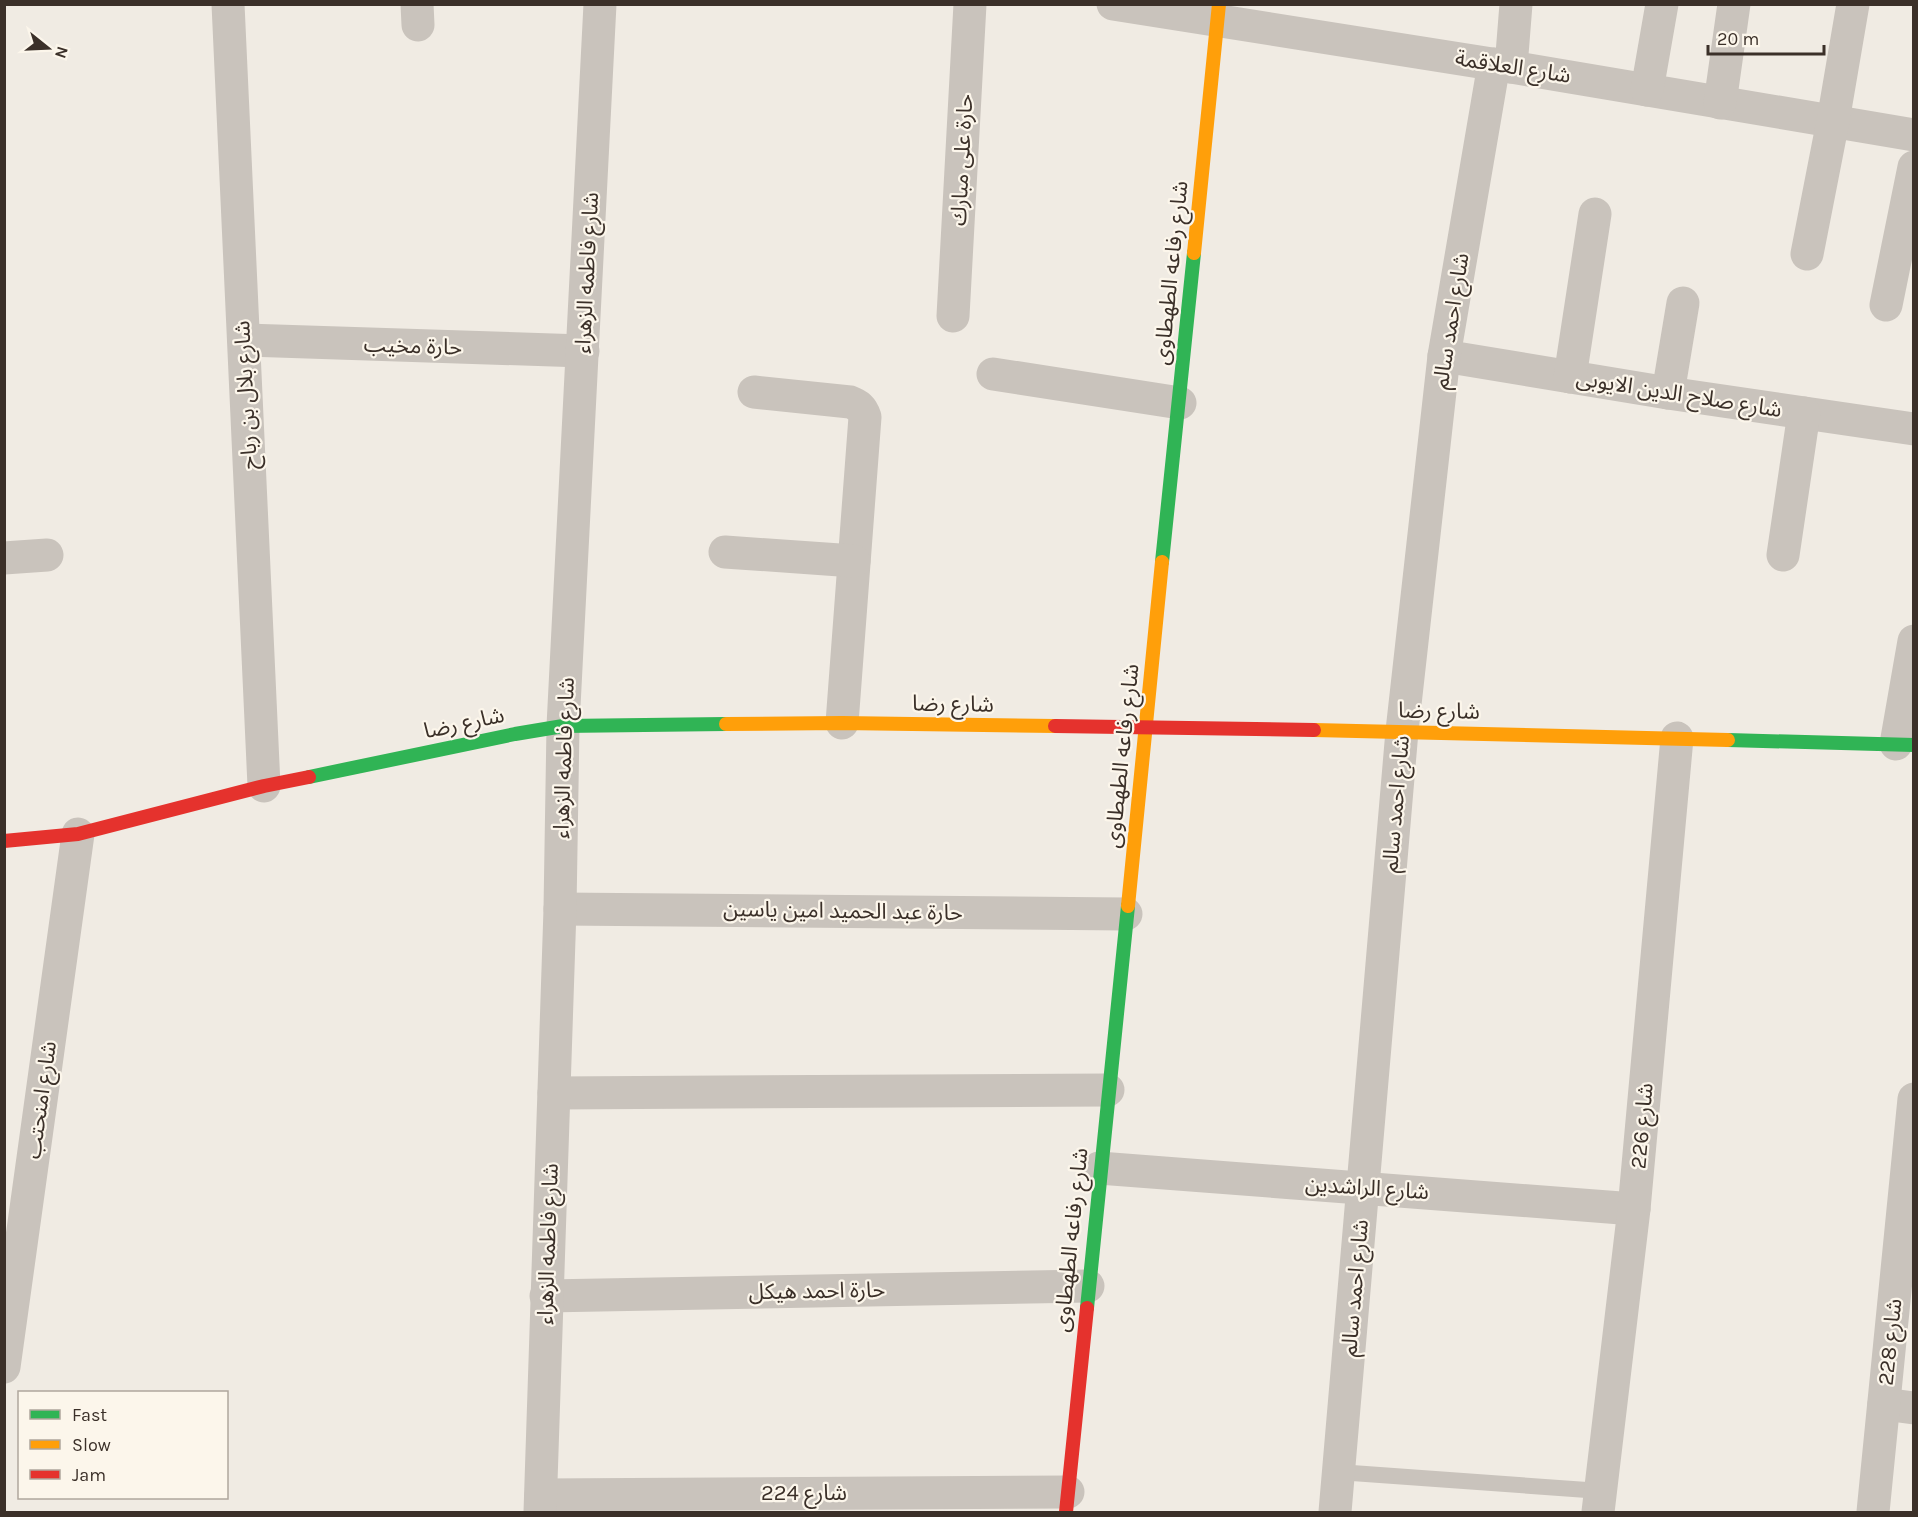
<svg xmlns="http://www.w3.org/2000/svg" width="1918" height="1517" font-family="Karla,'Noto Sans Arabic',sans-serif">
	<rect width="100%" height="100%" fill="#f0ebe3"/>
	<g fill="none" stroke-linecap="round" stroke-linejoin="round">
		<path stroke="#c9c3bc" stroke-width="16" d="M1338 1472 1601 1491"/>
		<g stroke="#c9c3bc" stroke-width="33">
			<path d="M228 4 264 786"/>
			<path d="M417 4 418 25"/>
			<path d="M1113 4 1511 67 1914 135"/>
			<path d="M1511 67 1516 4"/>
			<path d="M1647 90 1662 4"/>
			<path d="M1720 103 1734 4"/>
			<path d="M1807 254 1833 121 1853 4"/>
			<path d="M1886 305 1914 167"/>
			<path d="M953 316 970 4"/>
			<path d="M244 340 583 351"/>
			<path d="M1444 356 1668 393 1914 429"/>
			<path d="M993 374 1180 403"/>
			<path d="M1570 377 1595 214"/>
			<path d="M754 392 850 402C858 405 862 408 865 417L842 723"/>
			<path d="M1668 393 1683 303"/>
			<path d="M725 552 854 561"/>
			<path d="M1783 555 1804 413"/>
			<path d="M4 558 47 555"/>
			<path d="M1896 744 1914 641"/>
			<path d="M560 909 1126 914"/>
			<path d="M554 1093 1108 1090"/>
			<path d="M1099 1168 1634 1209"/>
			<path d="M546 1296 1088 1286"/>
			<path d="M4 1367 78 834"/>
			<path d="M1884 1404 1914 1408"/>
			<path d="M541 1495 1068 1492"/>
			<path d="M540 1512 560 909 563 726 600 4"/>
			<path d="M1335 1512 1402 731 1444 356 1494 64"/>
			<path d="M1598 1512 1634 1209 1677 738"/>
			<path d="M1873 1512 1914 1099"/>
		</g>
		<g stroke="#30b455" stroke-width="14">
			<path d="M1162 562 1194 253"/>
			<path d="M1728 740 1914 745"/>
			<path d="M309 777 515 734 563 726 726 724"/>
			<path d="M1087 1308 1128 906"/>
		</g>
		<g stroke="#ff9f0a" stroke-width="14">
			<path d="M1194 253 1219 4"/>
			<path d="M726 724 842 723 1055 726"/>
			<path d="M1314 730 1728 740"/>
			<path d="M1128 906 1162 562"/>
		</g>
		<g stroke="#e5322d" stroke-width="14">
			<path d="M1055 726 1314 730"/>
			<path d="M4 841 78 834 264 786 309 777"/>
			<path d="M1066 1512 1087 1308"/>
		</g>
	</g>
	<g text-anchor="middle" dominant-baseline="central" stroke-width="4.5" stroke-linejoin="round" paint-order="stroke">
		<g font-size="22" fill="#3b3029" stroke="#fcf6eb">
			<text transform="translate(1513 67) rotate(9)">شارع العلاقمة</text>
			<text transform="translate(962 160) rotate(-87)">حارة على مبارك</text>
			<text transform="translate(587 273) rotate(-87)">شارع فاطمه الزهراء</text>
			<text transform="translate(1171 273) rotate(-84)">شارع رفاعه الطهطاوى</text>
			<text transform="translate(1451 321) rotate(-81)">شارع احمد سالم</text>
			<text transform="translate(413 346) rotate(2)">حارة مخيب</text>
			<text transform="translate(1679 394) rotate(9)">شارع صلاح الدين الايوبى</text>
			<text transform="translate(246 395) rotate(-93)">شارع بلال بن رباح</text>
			<text transform="translate(953 704) rotate(1)">شارع رضا</text>
			<text transform="translate(1439 711) rotate(1)">شارع رضا</text>
			<text transform="translate(464 723) rotate(-12)">شارع رضا</text>
			<text transform="translate(1122 756) rotate(-84)">شارع رفاعه الطهطاوى</text>
			<text transform="translate(564 758) rotate(-88)">شارع فاطمه الزهراء</text>
			<text transform="translate(1396 804) rotate(-85)">شارع احمد سالم</text>
			<text transform="translate(843 911) rotate(1)">حارة عبد الحميد امين ياسين</text>
			<text transform="translate(41 1100) rotate(-82)">شارع امنحتب</text>
			<text transform="translate(1642 1126) rotate(-85)">شارع 226</text>
			<text transform="translate(1367 1188) rotate(4)">شارع الراشدين</text>
			<text transform="translate(1071 1240) rotate(-84)">شارع رفاعه الطهطاوى</text>
			<text transform="translate(548 1244) rotate(-88)">شارع فاطمه الزهراء</text>
			<text transform="translate(1355 1288) rotate(-85)">شارع احمد سالم</text>
			<text transform="translate(817 1291) rotate(-1)">حارة احمد هيكل</text>
			<text transform="translate(1890 1342) rotate(-84)">شارع 228</text>
			<text x="804" y="1493">شارع 224</text>
		</g>
	</g>
	<rect width="1918" height="1517" fill="none" stroke="#3b3029" stroke-width="12"/>
	<rect x="18" y="1391" width="210" height="108" fill="#fcf6eb" stroke="#afa79d" stroke-width="1.5"/>
	<rect x="30" y="1410" width="30" height="9" fill="#30b455" stroke="#afa79d" stroke-width="1.5"/>
	<text x="72" y="1421" font-size="18" fill="#3b3029">Fast</text>
	<rect x="30" y="1440" width="30" height="9" fill="#ff9f0a" stroke="#afa79d" stroke-width="1.5"/>
	<text x="72" y="1451" font-size="18" fill="#3b3029">Slow</text>
	<rect x="30" y="1470" width="30" height="9" fill="#e5322d" stroke="#afa79d" stroke-width="1.5"/>
	<text x="72" y="1481" font-size="18" fill="#3b3029">Jam</text>
	<g transform="translate(48 48) rotate(108)" stroke="#fcf6eb" stroke-width="4.5" paint-order="stroke">
	<path d="M0-4.5L10 22L0 15L-10 22Z" fill="#3b3029"/>
	<text y="-9" font-size="16" font-weight="bold" text-anchor="middle" fill="#3b3029">N</text>
	</g>
	<path d="M1708 45v9h116v-9" fill="none" stroke="#3b3029" stroke-width="3"/>
	<text x="1717" y="45" font-size="18" fill="#3b3029" stroke="#fcf6eb" stroke-width="4.5" paint-order="stroke">20 m</text>
</svg>
